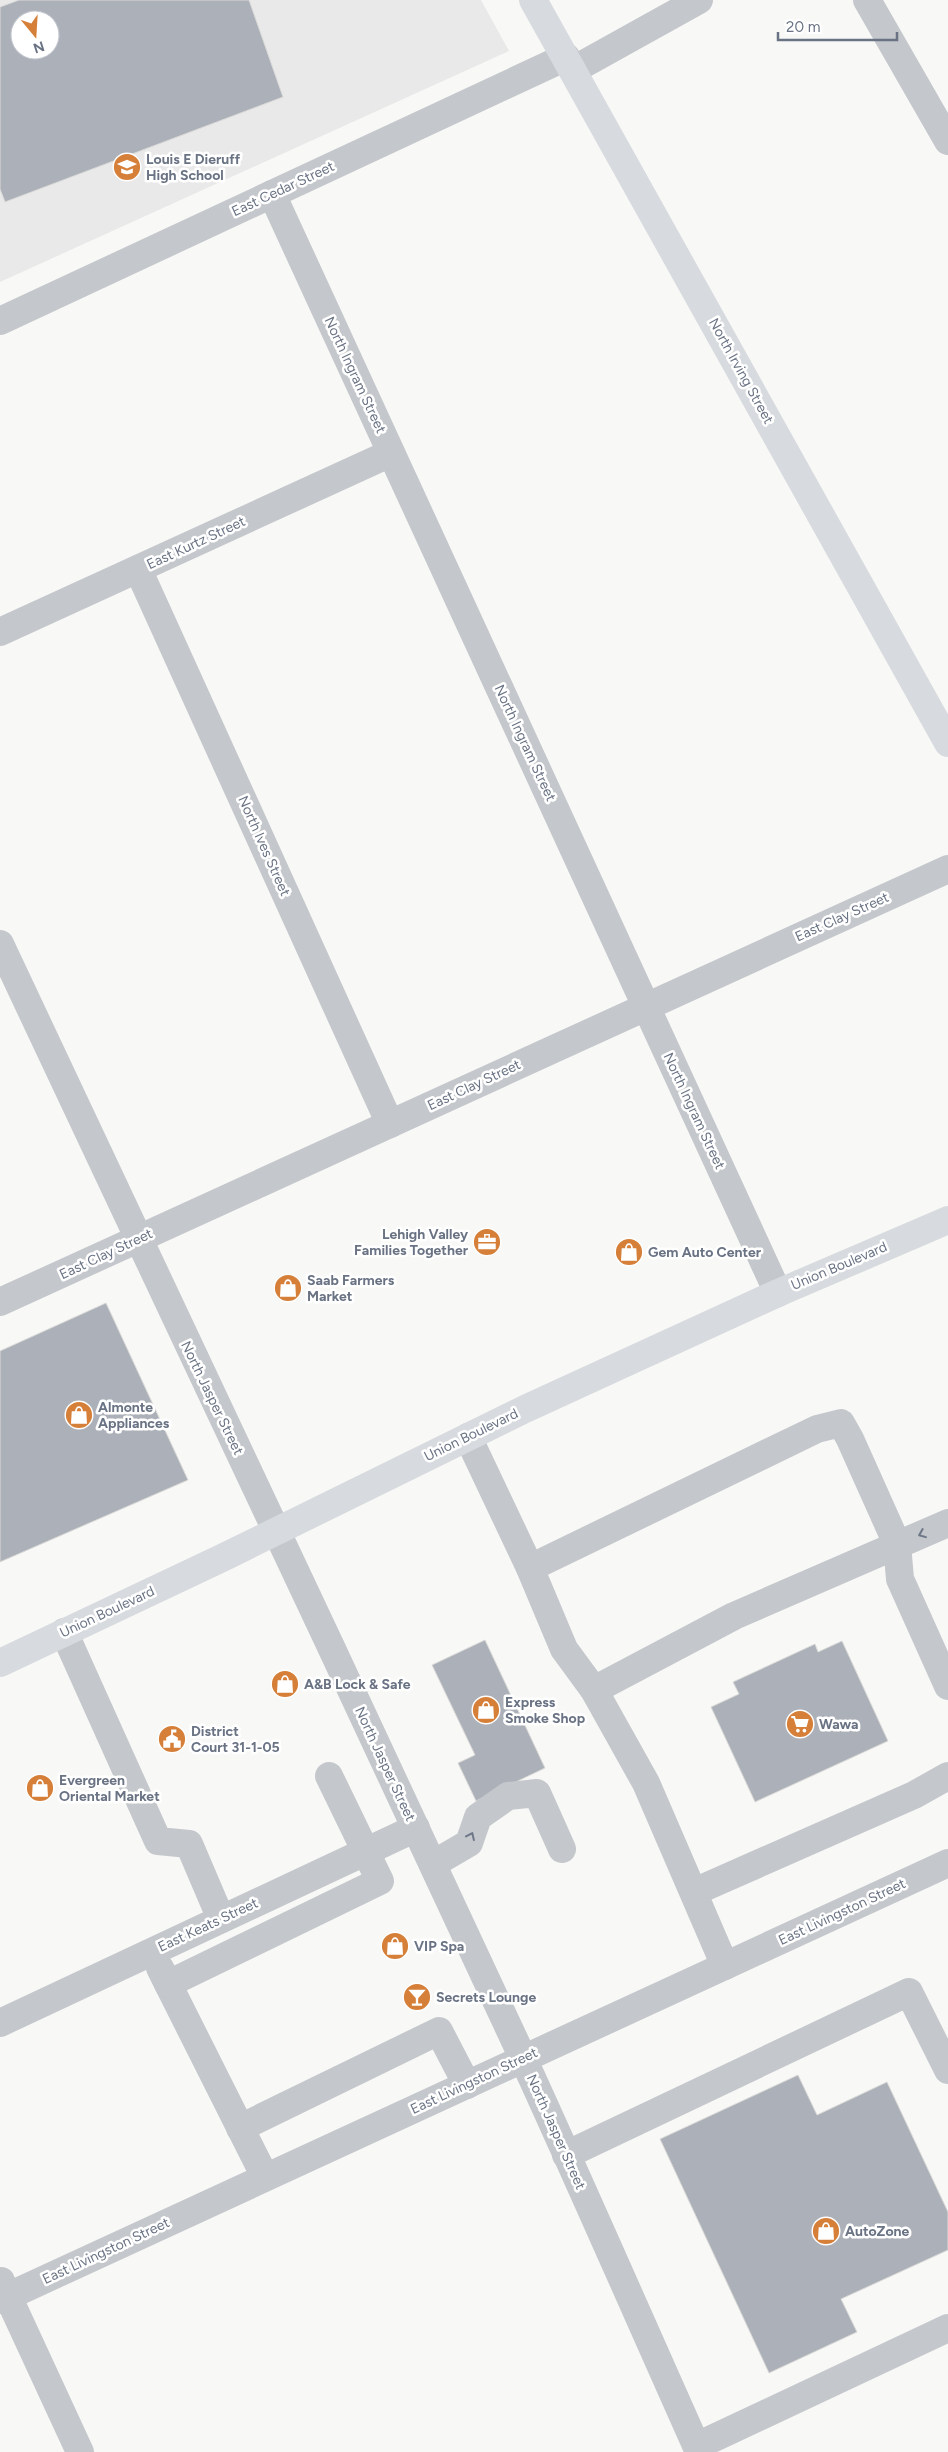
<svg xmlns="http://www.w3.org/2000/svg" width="948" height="2452" font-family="Figtree,sans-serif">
	<rect width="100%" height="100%" fill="#f8f8f6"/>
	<path fill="#e9e9e9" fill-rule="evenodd" d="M0 0H481L509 51 0 282ZM20 20H50V50H20Z"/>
	<g fill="#acb0b8" stroke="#dadad8" fill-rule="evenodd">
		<path d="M19 0H249L283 97 5 202 0 189V7ZM20 20H50V50H20Z"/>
		<path d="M106 1303 188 1480 0 1562V1351Z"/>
		<path d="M485 1640 545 1768 476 1801 458 1763 475 1755 432 1665Z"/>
		<path d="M842 1641 888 1741 755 1802 711 1707 739 1694 733 1682 815 1644 818 1652Z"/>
		<path d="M798 2075 817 2115 887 2082 948 2212V2250L841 2299 857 2332 769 2373 660 2139Z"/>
	</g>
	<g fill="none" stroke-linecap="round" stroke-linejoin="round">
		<g stroke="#c4c7cb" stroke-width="28">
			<path d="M867 0 948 141"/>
			<path d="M573 70 699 0"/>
			<path d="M272 194 778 1293"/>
			<path d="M0 321 566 57"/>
			<path d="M138 569 390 1124"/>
			<path d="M0 632 391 453"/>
			<path d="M0 944C172 1315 351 1684 522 2056 582 2187 640 2320 699 2452"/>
			<path d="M0 1302 948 869"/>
			<path d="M468 1437 530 1568 564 1649 594 1690 646 1783 725 1966"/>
			<path d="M530 1568 817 1429 841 1423 850 1439 897 1544 900 1579 948 1686"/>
			<path d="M64 1632 158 1841 189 1844 221 1919"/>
			<path d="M594 1690 734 1616 948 1523"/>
			<path d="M433 1864 469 1843 478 1817 508 1796 537 1793 562 1849"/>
			<path d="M694 1892 914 1795 948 1776"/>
			<path d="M160 1968 265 2177"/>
			<path d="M168 1984 380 1881 329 1776"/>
			<path d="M0 2023 416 1828"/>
			<path d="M240 2128 439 2031 467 2085"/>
			<path d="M566 2155 909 1992 948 2070"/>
			<path d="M1 2281 80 2452"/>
			<path d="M0 2300 948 1863"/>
			<path d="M697 2446 948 2328"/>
		</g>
		<g stroke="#d7dade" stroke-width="28">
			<path d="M533 0 948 743"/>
			<path d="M0 1663 222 1558 525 1409 778 1293 948 1220"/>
		</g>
	</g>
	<defs><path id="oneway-chevron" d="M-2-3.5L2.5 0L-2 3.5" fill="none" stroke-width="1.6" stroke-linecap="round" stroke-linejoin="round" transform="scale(1.25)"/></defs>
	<g stroke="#6e7788">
		<use href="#oneway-chevron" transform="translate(922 1534) rotate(158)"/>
		<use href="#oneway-chevron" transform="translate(471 1836) rotate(-65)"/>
	</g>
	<defs>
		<symbol id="school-disc" viewBox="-11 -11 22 22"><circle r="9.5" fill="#d57f39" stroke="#fff"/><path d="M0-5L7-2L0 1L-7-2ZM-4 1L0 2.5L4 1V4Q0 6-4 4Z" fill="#fff"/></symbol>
		<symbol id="office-disc" viewBox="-11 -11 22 22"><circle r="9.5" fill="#d57f39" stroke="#fff"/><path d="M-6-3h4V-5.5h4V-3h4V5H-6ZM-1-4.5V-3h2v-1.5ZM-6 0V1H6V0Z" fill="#fff"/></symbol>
		<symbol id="shop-disc" viewBox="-11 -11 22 22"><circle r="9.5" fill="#d57f39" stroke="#fff"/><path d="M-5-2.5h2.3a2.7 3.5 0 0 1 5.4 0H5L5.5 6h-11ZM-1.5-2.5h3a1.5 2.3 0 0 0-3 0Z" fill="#fff"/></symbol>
		<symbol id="supermarket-disc" viewBox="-11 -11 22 22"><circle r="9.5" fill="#d57f39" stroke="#fff"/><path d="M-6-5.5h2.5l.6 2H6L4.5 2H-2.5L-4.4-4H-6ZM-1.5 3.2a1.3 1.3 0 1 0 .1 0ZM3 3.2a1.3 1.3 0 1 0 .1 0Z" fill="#fff"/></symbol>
		<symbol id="civic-disc" viewBox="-11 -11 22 22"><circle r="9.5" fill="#d57f39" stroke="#fff"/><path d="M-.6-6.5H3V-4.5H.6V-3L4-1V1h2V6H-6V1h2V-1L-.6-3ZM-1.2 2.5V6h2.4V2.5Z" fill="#fff"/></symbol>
		<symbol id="bar-disc" viewBox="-11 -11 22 22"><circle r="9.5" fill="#d57f39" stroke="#fff"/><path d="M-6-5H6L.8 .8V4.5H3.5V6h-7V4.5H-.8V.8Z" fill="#fff"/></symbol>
	</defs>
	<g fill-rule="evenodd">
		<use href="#school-disc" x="111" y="151" width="32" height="32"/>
		<use href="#office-disc" x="471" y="1226" width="32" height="32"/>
		<use href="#shop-disc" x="613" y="1236" width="32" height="32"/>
		<use href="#shop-disc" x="272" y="1272" width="32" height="32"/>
		<use href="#shop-disc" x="63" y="1399" width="32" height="32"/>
		<use href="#shop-disc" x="269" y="1668" width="32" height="32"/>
		<use href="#shop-disc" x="470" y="1694" width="32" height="32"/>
		<use href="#supermarket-disc" x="784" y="1708" width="32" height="32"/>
		<use href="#civic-disc" x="156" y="1723" width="32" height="32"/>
		<use href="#shop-disc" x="24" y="1772" width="32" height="32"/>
		<use href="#shop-disc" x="379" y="1930" width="32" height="32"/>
		<use href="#bar-disc" x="401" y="1981" width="32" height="32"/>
		<use href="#shop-disc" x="810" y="2215" width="32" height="32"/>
	</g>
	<g text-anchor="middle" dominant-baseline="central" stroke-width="5" stroke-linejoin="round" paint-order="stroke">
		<g font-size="14" font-weight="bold" fill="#6a7384" stroke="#fff" text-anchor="start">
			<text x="146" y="159">Louis E Dieruff<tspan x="146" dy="16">High School</tspan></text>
			<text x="468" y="1234" text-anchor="end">Lehigh Valley<tspan x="468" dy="16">Families Together</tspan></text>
			<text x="648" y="1252">Gem Auto Center</text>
			<text x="307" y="1280">Saab Farmers<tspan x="307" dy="16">Market</tspan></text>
			<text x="98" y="1407">Almonte<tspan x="98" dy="16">Appliances</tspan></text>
			<text x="304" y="1684">A&amp;B Lock &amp; Safe</text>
			<text x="505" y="1702">Express<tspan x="505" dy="16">Smoke Shop</tspan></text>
			<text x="819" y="1724">Wawa</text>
			<text x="191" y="1731">District<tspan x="191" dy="16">Court 31-1-05</tspan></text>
			<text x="59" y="1780">Evergreen<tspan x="59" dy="16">Oriental Market</tspan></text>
			<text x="414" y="1946">VIP Spa</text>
			<text x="436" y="1997">Secrets Lounge</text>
			<text x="845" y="2231">AutoZone</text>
		</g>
		<g font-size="14" fill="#6a7384" stroke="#fff">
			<text transform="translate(283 189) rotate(-25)">East Cedar Street</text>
			<text transform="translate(741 371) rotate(61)">North Irving Street</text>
			<text transform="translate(355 375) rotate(65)">North Ingram Street</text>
			<text transform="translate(196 543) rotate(-25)">East Kurtz Street</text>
			<text transform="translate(525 743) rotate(65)">North Ingram Street</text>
			<text transform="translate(264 846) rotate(66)">North Ives Street</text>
			<text transform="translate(842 917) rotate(-24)">East Clay Street</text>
			<text transform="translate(474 1085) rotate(-25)">East Clay Street</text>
			<text transform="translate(694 1111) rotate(65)">North Ingram Street</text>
			<text transform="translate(106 1254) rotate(-25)">East Clay Street</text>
			<text transform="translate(839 1266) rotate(-23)">Union Boulevard</text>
			<text transform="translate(212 1398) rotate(64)">North Jasper Street</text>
			<text transform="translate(471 1435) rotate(-26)">Union Boulevard</text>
			<text transform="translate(107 1612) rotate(-25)">Union Boulevard</text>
			<text transform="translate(385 1764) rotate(65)">North Jasper Street</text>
			<text transform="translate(842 1912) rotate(-25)">East Livingston Street</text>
			<text transform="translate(208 1925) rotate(-25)">East Keats Street</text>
			<text transform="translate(474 2081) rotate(-25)">East Livingston Street</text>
			<text transform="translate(556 2132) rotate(66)">North Jasper Street</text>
			<text transform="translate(106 2251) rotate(-25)">East Livingston Street</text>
		</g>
	</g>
	<g transform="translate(35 35) rotate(162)"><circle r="24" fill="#ffffff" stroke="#c3c7ce"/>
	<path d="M0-4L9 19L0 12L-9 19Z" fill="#d57f39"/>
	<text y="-8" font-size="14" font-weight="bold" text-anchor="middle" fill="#6a7384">N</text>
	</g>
	<path d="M778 32v8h119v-8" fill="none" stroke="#6a7384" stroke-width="2.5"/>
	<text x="786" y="32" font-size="15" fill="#6a7384" stroke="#ffffff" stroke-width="4" paint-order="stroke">20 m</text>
</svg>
